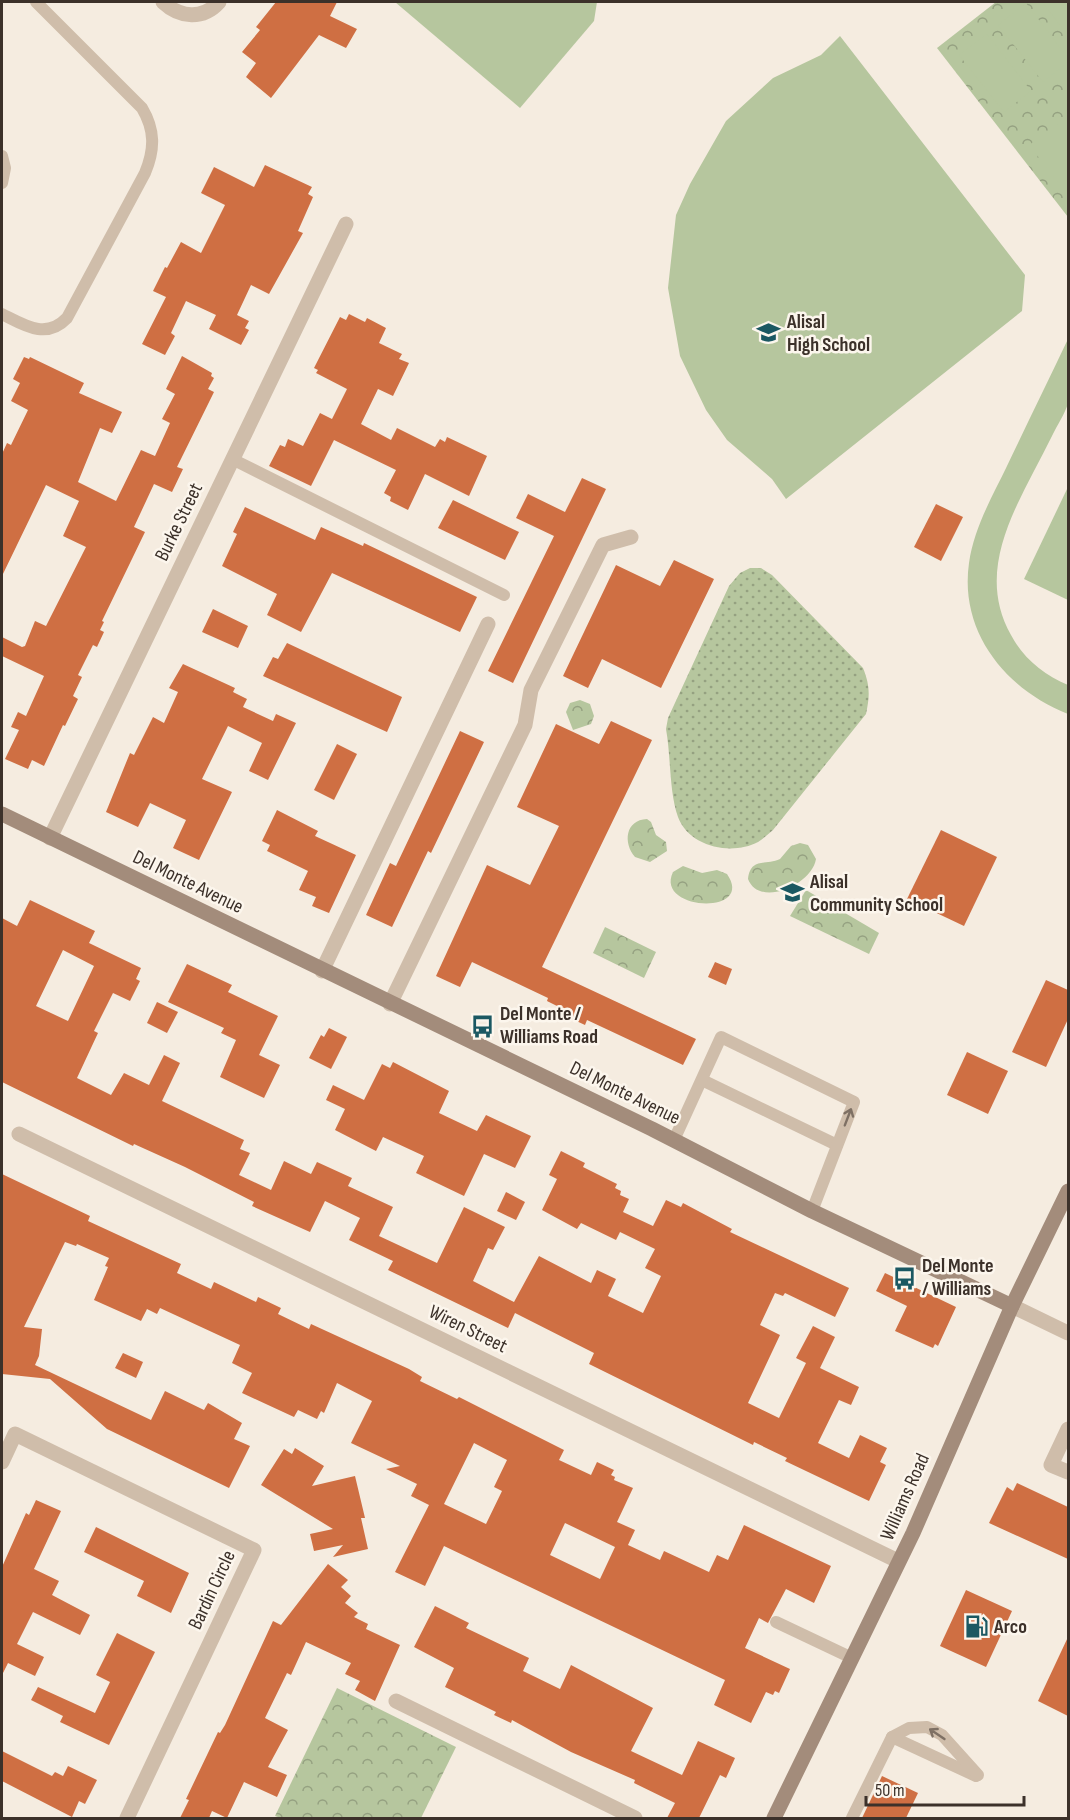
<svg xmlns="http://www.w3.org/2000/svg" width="1070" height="1820" font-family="'Sofia Sans Condensed',sans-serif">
	<defs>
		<pattern id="grass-dots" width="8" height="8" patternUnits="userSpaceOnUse" patternTransform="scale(1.5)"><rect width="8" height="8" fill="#b6c69e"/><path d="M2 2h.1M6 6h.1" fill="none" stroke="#95a181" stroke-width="1.8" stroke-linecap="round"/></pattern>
		<pattern id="park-crowns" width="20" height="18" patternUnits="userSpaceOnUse" patternTransform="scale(1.5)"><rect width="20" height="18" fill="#b6c69e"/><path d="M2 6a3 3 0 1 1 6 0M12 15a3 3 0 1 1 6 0" fill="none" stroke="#95a181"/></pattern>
	</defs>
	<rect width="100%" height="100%" fill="#f5ece0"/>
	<path fill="url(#grass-dots)" d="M750 568H761L772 575 863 668C870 685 870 696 866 714L773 830C768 834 763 839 758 842 732 856 689 847 678 817 669 792 671 756 666 729L668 718 729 586 740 573Z"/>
	<g fill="url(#park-crowns)">
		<path d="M996 2H1068V217L937 48Z"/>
		<path d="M580 700 590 704 594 716 591 724 573 730 566 712 570 703Z"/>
		<path d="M647 819 651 822 656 835 666 842 667 851 650 862 635 857C623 843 625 820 647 819Z"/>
		<path d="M800 843 808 845 816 859C812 885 759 908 748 879 751 857 765 866 780 859L791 846Z"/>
		<path d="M683 866 702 873 717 870 727 874C756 916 654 911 673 872Z"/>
		<path d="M806 890 879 933 869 954 790 916Z"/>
		<path d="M605 927 656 952 644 978 593 953Z"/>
		<path d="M337 1688 456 1747 421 1818H281L275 1816Z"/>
	</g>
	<g fill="#b6c69e">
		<path d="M395 2H597L594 21 520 108Z"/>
		<path d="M1042 2H1068V35Z"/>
		<path d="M1026 3 1068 58V62L1043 82 998 25Z"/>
		<path d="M987 34 1031 91 1004 112 959 55Z"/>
		<path d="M840 36 1025 275 1022 311 786 499 772 479 727 440 706 410 680 356 668 288 676 215 690 184 726 121 773 78 821 55Z"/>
		<path d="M1057 124 1068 139V195L1029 145Z"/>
		<path d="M1068 339C1069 356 1070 387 1068 403 1065 414 1057 425 1052 436 1022 498 972 566 1011 635 1023 658 1044 675 1068 685V714C1007 690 959 633 969 563 974 528 992 497 1007 466 1027 424 1048 381 1068 339Z"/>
		<path d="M1068 487V600L1024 579Z"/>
	</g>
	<g fill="#cf6f43" fill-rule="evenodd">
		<path d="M276 2H337L330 16 357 29 346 48 319 35 271 98 246 77 256 63 242 52 260 30 256 27Z"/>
		<path d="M265 165 312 187 308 194 313 197 298 231 303 233 269 294 251 285 237 315 249 321 245 328 249 330 241 345 209 329 216 315 186 301 171 333 175 336 165 355 142 344 166 297 153 291 165 267 167 268 181 242 201 253 225 205 201 193 214 167 254 187Z"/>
		<path d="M349 314 365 322 367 318 386 328 379 343 402 354 399 359 409 363 393 396 378 389 361 424 391 440 397 428 435 447 440 439 445 442 447 437 487 456 469 496 425 474 408 510 390 501 391 497 384 493 396 470 334 440 311 486 269 466 280 445 285 447 288 439 303 446 320 413 332 419 347 389 316 373 318 370 314 368 340 317 346 320Z"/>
		<path d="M182 356 212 373 211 376 214 378 208 389 214 392 177 467 183 469 172 492 154 484 134 527 145 532 102 621 104 622 100 630 104 632 97 647 93 645 78 675 82 677 73 696 78 699 65 726 63 725 44 766 32 760 28 769 5 759 19 730 11 727 18 712 26 716 44 676 2 656V637L22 647 25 646 35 621 46 626 86 547 63 536 79 501 46 485 2 576V454L7 443 11 445 28 410 11 401 20 383 13 379 24 357 29 359 30 357 84 383 79 393 122 412 112 433 100 428 78 482 116 501 141 450 155 456 170 423 162 419 175 394 166 389Z"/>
		<path d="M582 478 606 489 513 683 488 671 554 536 516 518 528 494 565 512Z"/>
		<path d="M453 500 519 532 505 560 438 528Z"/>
		<path d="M936 504 963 517 941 561 914 547Z"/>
		<path d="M245 507 315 540 321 527 363 546 364 543 477 597 460 632 332 573 301 632 267 615 277 594 222 566 237 534 233 532Z"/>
		<path d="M674 560 714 579 661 688 602 659 588 688 563 676 616 565 660 586Z"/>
		<path d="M213 609 248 626 238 648 202 632Z"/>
		<path d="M287 643 402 697 387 732 263 676 273 657 278 659Z"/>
		<path d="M183 664 235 688 233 692 247 699 243 707 273 721 276 714 296 723 268 780 249 771 262 743 228 726 202 779 232 792 199 860 173 848 186 820 150 803 138 827 106 812 130 753 134 755 153 717 164 723 178 692 169 688Z"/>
		<path d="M611 721 652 740 542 967 696 1039 683 1065 587 1020 585 1025 559 1013 561 1008 547 1001 548 998 472 962 460 987 436 976 487 865 530 885 559 826 517 807 556 724 599 744Z"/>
		<path d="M460 731 484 742 431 853 428 851 392 927 366 915 390 863 396 866Z"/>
		<path d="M337 744 357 754 334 800 314 790Z"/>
		<path d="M277 810 318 831 315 836 356 855 329 913 312 906 316 897 299 890 308 871 267 851 270 845 262 841Z"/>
		<path d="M941 830 997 857 964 926 907 899Z"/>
		<path d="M30 900 95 931 89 943 141 968 136 979 140 981 130 1001 113 993 94 1031 98 1033 77 1078 111 1095 124 1073 149 1085 164 1055 180 1063 162 1101 244 1140 240 1149 250 1153 239 1175 271 1190 284 1161 311 1174 317 1162 352 1178 348 1186 393 1207 379 1236 437 1263 464 1207 505 1227 493 1250 488 1248 473 1281 514 1302 539 1256 591 1283 597 1270 616 1279 608 1296 643 1313 661 1276 645 1268 655 1249 620 1232 616 1240 581 1223 577 1229 542 1210 557 1179 549 1175 561 1151 585 1163 583 1167 617 1184 615 1188 621 1191 620 1195 629 1199 623 1212 653 1226 666 1200 681 1207 683 1203 732 1229 730 1232 849 1288 835 1317 785 1293 783 1296 775 1293 760 1325 780 1335 748 1403 779 1418 806 1363 796 1358 813 1326 835 1337 820 1368 859 1387 851 1405 839 1400 818 1443 849 1458 860 1435 887 1448 880 1462 886 1465 869 1501 785 1461 787 1458 754 1442 753 1445 589 1364 594 1353 515 1313 508 1328 388 1270 393 1261 349 1240 360 1218 325 1201 310 1232 252 1206 254 1202 185 1167 134 1144 133 1146 2 1082V918L17 926ZM63 950 94 966 68 1021 36 1006Z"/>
		<path d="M715 962 732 969 726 985 708 977Z"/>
		<path d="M187 964 232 985 228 992 278 1016 259 1055 280 1065 264 1098 220 1077 236 1040 221 1033 224 1028 168 1002Z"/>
		<path d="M1046 980 1068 990V1019L1046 1067 1012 1052Z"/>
		<path d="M157 1002 178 1012 167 1033 147 1023Z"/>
		<path d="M329 1028 347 1037 331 1069 309 1058 321 1035 324 1037Z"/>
		<path d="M967 1052 1008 1071 988 1114 947 1095Z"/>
		<path d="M393 1062 449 1091 439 1113 477 1131 486 1115 531 1136 515 1168 484 1154 464 1196 416 1173 424 1156 383 1137 376 1151 335 1130 345 1109 326 1100 333 1085 364 1100 382 1064 390 1068Z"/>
		<path d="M2 1174 90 1216 88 1221 181 1264 177 1273 211 1289 214 1282 256 1302 258 1297 281 1308 278 1314 309 1329 311 1324 409 1369 422 1377 420 1381 457 1399 459 1397 564 1450 559 1460 591 1475 597 1462 614 1470 611 1475 615 1477 614 1480 633 1488 617 1522 635 1530 628 1545 660 1560 664 1551 709 1572 717 1555 728 1560 744 1525 831 1566 814 1603 786 1589 768 1623 759 1618 745 1648 790 1669 779 1693 775 1691 773 1695 766 1692 751 1723 714 1705 725 1680 444 1546 425 1586 395 1572 429 1505 411 1496 417 1484 386 1469 400 1466 351 1443 372 1401 337 1383 324 1413 321 1411 317 1419 298 1410 294 1417 242 1393 252 1373 232 1363 240 1345 160 1308 157 1314 147 1309 141 1321 94 1300 108 1267 105 1266 109 1258 77 1244 76 1246 65 1242 24 1327 42 1329 39 1356 35 1365 151 1420 165 1391 204 1410 208 1403 242 1423 234 1439 250 1446 229 1488 107 1429 50 1379 2 1374ZM474 1443 507 1460 494 1487 502 1491 486 1524 444 1504ZM565 1523 615 1547 600 1579 550 1555Z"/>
		<path d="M506 1192 525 1202 516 1220 497 1211Z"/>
		<path d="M885 1273 956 1307 938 1346 935 1344 933 1348 895 1331 907 1306 876 1291Z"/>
		<path d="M123 1353 143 1362 136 1378 115 1368Z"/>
		<path d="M295 1448 324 1466 312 1486 355 1476 365 1518H361L368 1549 333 1557 343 1545 314 1551 310 1534 333 1529 261 1485 284 1449 292 1454Z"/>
		<path d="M1017 1483 1068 1507V1559L989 1523 1007 1487 1013 1491Z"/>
		<path d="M36 1500 61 1511 34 1569 59 1581 52 1595 90 1615 80 1635 33 1612 17 1644 44 1657 35 1676 8 1663 2 1675V1567L26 1513 29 1515Z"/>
		<path d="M96 1527 189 1573 171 1613 137 1596 144 1581 84 1552Z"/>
		<path d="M328 1564 348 1580 341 1587 351 1596 345 1603 358 1613 354 1617 368 1624 366 1629 400 1645 375 1701 355 1690 360 1681 345 1674 351 1663 306 1642 291 1675 287 1673 265 1718 288 1730 268 1767 287 1775 277 1797 244 1782 227 1818 212 1811 209 1818H180L189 1800 186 1799 218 1732 220 1733 225 1725 273 1621 281 1625Z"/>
		<path d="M966 1590 1012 1611 986 1667 940 1646Z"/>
		<path d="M435 1606 469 1623 466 1628 529 1658 523 1671 560 1689 571 1665 653 1708 631 1751 682 1775 698 1741 735 1758 726 1778 720 1775 699 1818H667L675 1803 634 1783 635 1780 571 1752 512 1720 511 1723 494 1715 496 1712 445 1687 454 1668 414 1647Z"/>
		<path d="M117 1633 155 1652 109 1745 60 1722 63 1716 31 1700 38 1687 95 1713 110 1682 96 1675Z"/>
		<path d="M1068 1637V1716L1038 1701Z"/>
		<path d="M2 1751 52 1776 55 1772 63 1776 68 1766 97 1780 85 1804 79 1801 72 1817 2 1781Z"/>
		<path d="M882 1776 918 1793 906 1818H862Z"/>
	</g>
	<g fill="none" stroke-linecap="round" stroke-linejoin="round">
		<g stroke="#cfbdaa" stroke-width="12">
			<path d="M2 156 5 168 2 183"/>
			<path d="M2 314C24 325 46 340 67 318L145 173C155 149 155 130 142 108L36 2"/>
			<path d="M232 459 504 595"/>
			<path d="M702 1080 837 1145"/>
			<path d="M674 1140 721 1037 854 1102 812 1211"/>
			<path d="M776 1622 852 1658"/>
			<path d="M892 1737 976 1776"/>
			<path d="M852 1818 892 1737 909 1728 927 1727 942 1735 978 1775"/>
		</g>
		<g stroke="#cfbdaa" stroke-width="15">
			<path d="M163 2C180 18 203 20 219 2"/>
			<path d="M50 838 346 224"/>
			<path d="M322 971 488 624"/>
			<path d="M390 1004 525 725 531 690 603 545 631 537"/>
			<path d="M19 1134 898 1561"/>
			<path d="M1012 1306 1068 1333"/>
			<path d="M1068 1429 1051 1465 1068 1472"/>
			<path d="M2 1462 15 1434 254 1550 127 1818"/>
			<path d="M396 1701 635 1818"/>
		</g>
		<g stroke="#a38c7b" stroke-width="15">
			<path d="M2 814 652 1129 812 1211 1012 1306"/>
			<path d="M774 1818 913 1533 1012 1306 1068 1191"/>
		</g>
	</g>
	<defs><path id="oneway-shaft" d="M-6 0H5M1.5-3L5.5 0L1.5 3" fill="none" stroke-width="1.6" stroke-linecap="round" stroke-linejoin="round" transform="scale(1.5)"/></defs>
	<g stroke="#7e7064">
		<use href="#oneway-shaft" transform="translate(848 1117) rotate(-69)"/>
		<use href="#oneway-shaft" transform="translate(937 1734) rotate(-146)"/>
	</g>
	<defs>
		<symbol id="school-bare" viewBox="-9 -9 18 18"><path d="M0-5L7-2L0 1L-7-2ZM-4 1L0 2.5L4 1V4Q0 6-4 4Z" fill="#1b5862" stroke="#fcf6ed" stroke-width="2.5" paint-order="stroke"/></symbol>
		<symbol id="bus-bare" viewBox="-9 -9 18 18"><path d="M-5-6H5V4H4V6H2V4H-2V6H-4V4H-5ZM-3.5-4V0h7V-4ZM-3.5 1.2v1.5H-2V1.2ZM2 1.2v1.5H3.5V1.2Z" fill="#1b5862" stroke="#fcf6ed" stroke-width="2.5" paint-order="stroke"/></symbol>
		<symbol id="fuel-bare" viewBox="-9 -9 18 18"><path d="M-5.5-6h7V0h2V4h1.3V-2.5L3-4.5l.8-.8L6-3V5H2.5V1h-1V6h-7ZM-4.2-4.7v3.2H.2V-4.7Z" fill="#1b5862" stroke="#fcf6ed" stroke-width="2.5" paint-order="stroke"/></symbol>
	</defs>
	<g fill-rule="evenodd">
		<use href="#school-bare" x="752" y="316" width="33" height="33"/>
		<use href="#school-bare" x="776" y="876" width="33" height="33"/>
		<use href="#bus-bare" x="466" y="1010" width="33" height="33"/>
		<use href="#bus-bare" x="888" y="1262" width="33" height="33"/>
		<use href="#fuel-bare" x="960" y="1610" width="33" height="33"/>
	</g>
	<g text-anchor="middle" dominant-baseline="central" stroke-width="5" stroke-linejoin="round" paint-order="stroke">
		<g font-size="20" font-weight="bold" fill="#3c312a" stroke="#fcf6ed" text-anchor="start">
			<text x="787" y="322">Alisal<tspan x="787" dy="23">High School</tspan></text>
			<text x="810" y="882">Alisal<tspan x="810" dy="23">Community School</tspan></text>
			<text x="500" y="1014">Del Monte /<tspan x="500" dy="23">Williams Road</tspan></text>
			<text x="922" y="1266">Del Monte<tspan x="922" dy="23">/ Williams</tspan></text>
			<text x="994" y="1627">Arco</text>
		</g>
		<g font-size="20" fill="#3c312a" stroke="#fcf6ed">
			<text transform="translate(179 522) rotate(-64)">Burke Street</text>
			<text transform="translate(188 882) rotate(26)">Del Monte Avenue</text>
			<text transform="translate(625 1093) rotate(26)">Del Monte Avenue</text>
			<text transform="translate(468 1329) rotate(26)">Wiren Street</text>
			<text transform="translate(905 1497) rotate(-66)">Williams Road</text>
			<text transform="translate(212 1590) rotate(-65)">Bardin Circle</text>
		</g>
	</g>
	<rect width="1070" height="1820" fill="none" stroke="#3c312a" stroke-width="6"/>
	<path d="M866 1796v9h158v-9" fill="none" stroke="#3c312a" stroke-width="3"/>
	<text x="875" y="1796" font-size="18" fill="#3c312a" stroke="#fcf6ed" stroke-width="4.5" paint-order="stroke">50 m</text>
</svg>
